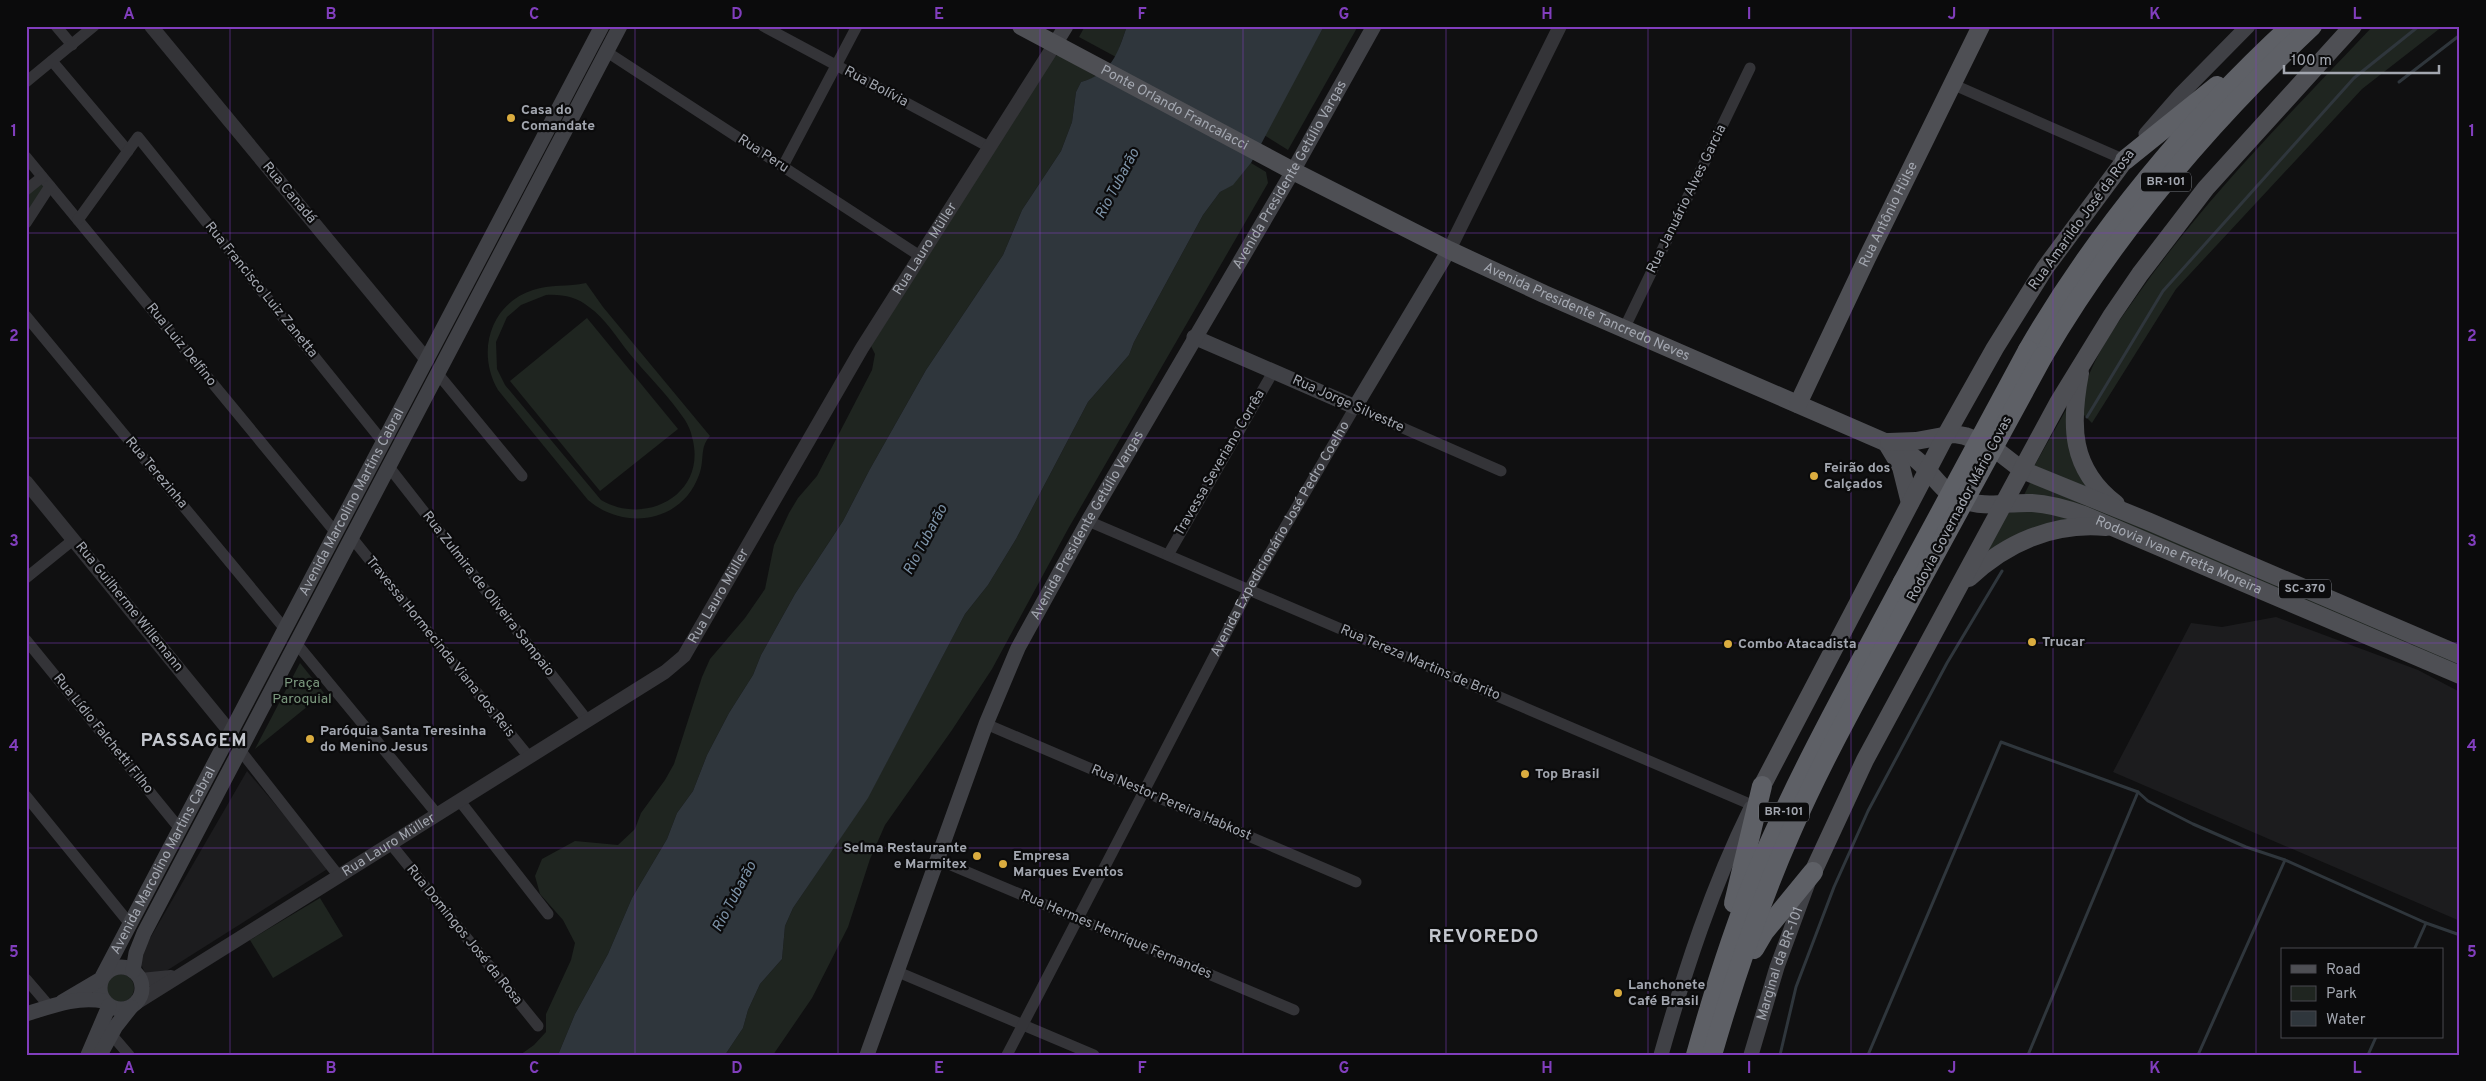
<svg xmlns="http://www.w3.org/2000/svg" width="2486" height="1081" font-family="Overpass,sans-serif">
	<rect width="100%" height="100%" fill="#101011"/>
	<g fill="#1c1c1e">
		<path d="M2276 617 2418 670 2460 692V921L2113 772 2191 623 2222 627Z"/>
		<path d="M247 771 329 868 163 973 152 976 145 973 141 964 145 947Z"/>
	</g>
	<g fill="#1f2520" fill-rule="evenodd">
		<path d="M1085 26H1127L1116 57 1079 37Z"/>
		<path d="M1324 26H1358L1288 150 1264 135Z"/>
		<path d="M2373 26H2443L2362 89 2176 289 2092 423 2080 411C2084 369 2112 331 2136 297 2205 198 2290 114 2373 26Z"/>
		<path d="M1059 55 1097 77 1081 82 1076 92 1072 122 1061 151 1022 210 1003 255 926 370 870 469 843 521 795 594 761 655 753 675 729 713 707 755 693 791 677 813 667 839 632 898 608 954 575 1014 558 1055H520L534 1045 546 1032V1014L571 960 575 943 563 920 540 894 535 876 542 859 575 841 618 845 635 829 641 813 665 780 674 764 702 677 710 659 745 618 765 589 774 545 789 513 798 498 817 476 872 370 875 354 871 346 1054 56Z"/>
		<path d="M1251 163 1266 172 1268 183 1068 529 992 669 952 730 885 825 870 859 848 927 812 998 773 1055H725L743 1028 748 1010 760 984 782 959 785 926 793 908 868 797 965 614 988 585 1016 539 1088 402 1129 355 1134 342 1203 215 1220 192 1233 184Z"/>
		<path d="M41 181 46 187 26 217V193Z"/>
		<path d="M586 283 603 307 710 436C699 448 705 460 699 475 682 523 624 531 588 500L498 390C476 352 490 304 533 290 550 284 568 287 586 283ZM546 295C562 294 577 297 589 307 605 318 617 338 629 353 647 375 669 396 685 420 688 425 691 431 692 437 708 493 647 527 601 500L505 385 497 369 496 342 507 317 521 305Z"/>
		<path d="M587 318 678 429 600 491 510 381Z"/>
		<path d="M2067 408C2065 448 2077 462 2093 497L2032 470Z"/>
		<path d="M2032 479 2460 661V669L2022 499Z"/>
		<path d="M2031 508 2078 521 1979 562 2005 514Z"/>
		<path d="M300 663 324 693 255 749Z"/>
		<path d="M320 898 343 936 273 978 250 940Z"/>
		<circle cx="120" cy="988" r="14"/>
	</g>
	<path fill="#2f363c" d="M1127 26H1324L1251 163 1233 185 1220 192 1203 215 1134 342 1129 355 1088 402 1016 539 988 585 965 614 868 798 793 908 785 926 782 959 760 984 748 1010 743 1028 725 1055H558L575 1014 608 954 632 898 667 839 677 813 693 791 707 755 729 713 753 675 761 655 795 594 843 521 870 469 926 370 1003 255 1022 210 1061 151 1072 122 1076 92 1081 82C1112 73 1117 55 1127 26Z"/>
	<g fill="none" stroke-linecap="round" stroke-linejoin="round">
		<g stroke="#2f363c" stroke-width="3">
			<path d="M2399 82 2460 35"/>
			<path d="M2087 417 2163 291 2354 78 2419 26"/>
			<path d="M2414 950 2426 923"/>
			<path d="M1780 1055 1796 987 1834 887 1868 811 1947 663 2002 571"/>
			<path d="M1868 1055 2001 742 2138 792 2148 801 2193 824 2246 847 2285 860 2426 923 2460 935"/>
			<path d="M2028 1055 2138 792"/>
			<path d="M2198 1055 2285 860"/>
			<path d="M2368 1055 2376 1037"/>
		</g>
		<g stroke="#343438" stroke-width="11">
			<path d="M56 26 72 45"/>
			<path d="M763 26 989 147"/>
			<path d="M607 52 920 256"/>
			<path d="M52 61 128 151"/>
			<path d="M26 82 94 26"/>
			<path d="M1952 84 2125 160"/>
			<path d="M26 157 336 533"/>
			<path d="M783 166 857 26"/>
			<path d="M26 190 42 177"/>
			<path d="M78 220 138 137 383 442"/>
			<path d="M26 223 50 186"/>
			<path d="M26 316 285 629"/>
			<path d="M1624 329 1750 68"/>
			<path d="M438 374 522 476"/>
			<path d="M389 467 587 720"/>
			<path d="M1088 521 1752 805"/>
			<path d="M352 538 529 757"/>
			<path d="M1168 555 1273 372"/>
			<path d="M26 578 73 540"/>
			<path d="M26 640 180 829"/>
			<path d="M296 643 437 814"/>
			<path d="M986 724 1356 882"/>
			<path d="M240 750 338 875"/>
			<path d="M26 796 130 924"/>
			<path d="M459 800 548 914"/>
			<path d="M390 843 538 1026"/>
			<path d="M939 860 1294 1010"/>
			<path d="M898 972 1094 1055"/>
			<path d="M26 979 50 1007"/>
			<path d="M111 1034 129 1055"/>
			<path id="s1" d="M1007 1055 1249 589 1355 407 1501 471"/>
		</g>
		<g stroke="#343438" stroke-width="14">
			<path d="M151 26 427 360"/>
			<path d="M1449 250 1560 26"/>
			<path d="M26 482 231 733"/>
			<path d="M141 980 171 977"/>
			<path id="s2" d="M136 1003 665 672 684 656 862 348 1055 44"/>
		</g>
		<g stroke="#404146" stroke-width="15">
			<path d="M1055 44 1066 26"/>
			<path d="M2146 134 2181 94 2248 26"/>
			<path d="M1194 337 1355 407 1449 250"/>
			<circle cx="121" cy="988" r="21"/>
			<path d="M133 971 136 953 144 933 620 26"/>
			<path id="s3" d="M62 1002 101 979 602 26"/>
			<path d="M26 1014C52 1006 76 996 104 1001"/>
			<path d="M88 1055 109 1006"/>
			<path d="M100 1055 116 1026 131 1007"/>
			<path id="s4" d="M867 1055 986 724 1018 648 1088 521 1293 171 1374 26"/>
			<path d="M1661 1055C1685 970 1712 887 1751 808"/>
			<path id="s5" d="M1751 1055 1777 967 1808 883"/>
		</g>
		<g stroke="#4e4f54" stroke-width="18">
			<path id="s6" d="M1021 26 1293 171 1449 250 1544 294 1901 449C1908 454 1915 457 1920 463 1933 474 1943 493 1960 499 1985 509 2006 502 2032 503 2050 504 2067 509 2084 515L2460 675"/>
			<path d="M2080 373C2070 425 2070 469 2116 504"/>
			<path id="s7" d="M1798 404 1867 258 1981 26"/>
			<path d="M1886 442 1901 467 1910 503"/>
			<path d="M1889 442 1916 441 1954 434 1965 436 1991 446 2022 470 2150 522 2460 655"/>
			<path d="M1969 578C2006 543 2053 522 2106 527"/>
			<path d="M1762 786 1946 435 1995 348 2045 268 2125 160"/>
			<path d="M1813 872 1865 760 2058 403 2112 315 2140 274 2206 188 2353 26"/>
		</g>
		<g stroke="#5e6066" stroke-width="20">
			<path d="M2125 160 2217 86"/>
			<path d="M2028 350C2096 232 2191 118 2291 26"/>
			<path d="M2043 356C2115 233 2209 123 2312 26"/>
			<path d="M1734 903 1762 786"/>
			<path d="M1754 949 1764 932 1813 872"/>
			<path d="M1696 1055C1713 994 1732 933 1756 874 1798 774 1852 678 1903 582"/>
			<path d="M1712 1055C1734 979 1759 904 1791 832 1827 749 1874 669 1916 589"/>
		</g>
		<g stroke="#5e6066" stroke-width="20">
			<path d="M1903 582 2028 350"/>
			<path d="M1916 589 2043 356"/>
		</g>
	</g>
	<path fill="none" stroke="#813ebd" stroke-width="1" stroke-opacity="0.55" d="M230 26V1055M433 26V1055M635 26V1055M838 26V1055M1040 26V1055M1243 26V1055M1446 26V1055M1648 26V1055M1851 26V1055M2053 26V1055M2256 26V1055M26 233H2460M26 438H2460M26 643H2460M26 848H2460"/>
	<g fill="#daac3f" stroke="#0b0b0c" stroke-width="2">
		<circle cx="511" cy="118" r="5"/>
		<circle cx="1814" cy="476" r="5"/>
		<circle cx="2032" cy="642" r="5"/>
		<circle cx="1728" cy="644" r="5"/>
		<circle cx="310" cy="739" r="5"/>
		<circle cx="1525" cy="774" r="5"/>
		<circle cx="977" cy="856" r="5"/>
		<circle cx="1003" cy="864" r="5"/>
		<circle cx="1618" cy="993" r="5"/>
	</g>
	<g text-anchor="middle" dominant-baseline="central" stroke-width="4.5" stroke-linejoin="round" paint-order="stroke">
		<g fill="#0b0b0c" stroke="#75787f" stroke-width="1">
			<rect x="2141" y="172.5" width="50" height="19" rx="4"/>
			<rect x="2279" y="579.5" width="52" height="19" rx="4"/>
			<rect x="1759" y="802.5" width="50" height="19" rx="4"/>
		</g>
		<g font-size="12" font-weight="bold" fill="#a3a7b0">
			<text x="2166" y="182">BR-101</text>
			<text x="2305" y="589">SC-370</text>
			<text x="1784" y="812">BR-101</text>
		</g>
		<g font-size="14" fill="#a3a7b0" stroke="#0b0b0c">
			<text transform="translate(876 87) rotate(28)">Rua Bolívia</text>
			<text stroke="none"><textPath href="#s6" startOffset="174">Ponte Orlando Francalacci</textPath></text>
			<text transform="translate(763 154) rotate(33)">Rua Peru</text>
			<text stroke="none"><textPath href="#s4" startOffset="980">Avenida Presidente Getúlio Vargas</textPath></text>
			<text transform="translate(289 193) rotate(50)">Rua Canadá</text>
			<text transform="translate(1687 199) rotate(-64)">Rua Januário Alves Garcia</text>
			<text stroke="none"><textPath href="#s7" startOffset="210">Rua Antônio Hülse</textPath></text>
			<text transform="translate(2082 220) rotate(-54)">Rua Amarildo José da Rosa</text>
			<text stroke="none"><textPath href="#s2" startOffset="1122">Rua Lauro Müller</textPath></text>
			<text transform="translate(261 290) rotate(51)">Rua Francisco Luiz Zanetta</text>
			<text stroke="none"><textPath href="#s6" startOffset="634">Avenida Presidente Tancredo Neves</textPath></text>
			<text transform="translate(181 345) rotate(51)">Rua Luiz Delfino</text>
			<text transform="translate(1348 404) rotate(24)">Rua Jorge Silvestre</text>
			<text transform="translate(1220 463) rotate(-60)">Travessa Severiano Corrêa</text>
			<text transform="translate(156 473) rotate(50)">Rua Terezinha</text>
			<text stroke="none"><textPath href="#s3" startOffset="584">Avenida Marcolino Martins Cabral</textPath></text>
			<text transform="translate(1960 509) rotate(-62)">Rodovia Governador Mário Covas</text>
			<text stroke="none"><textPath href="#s4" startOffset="575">Avenida Presidente Getúlio Vargas</textPath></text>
			<text stroke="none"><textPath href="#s1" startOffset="584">Avenida Expedicionário José Pedro Coelho</textPath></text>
			<text stroke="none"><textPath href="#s6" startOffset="1284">Rodovia Ivane Fretta Moreira</textPath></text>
			<text transform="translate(488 594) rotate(52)">Rua Zulmira de Oliveira Sampaio</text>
			<text stroke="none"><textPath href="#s2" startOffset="718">Rua Lauro Müller</textPath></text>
			<text transform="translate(129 607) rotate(51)">Rua Guilherme Willemann</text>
			<text transform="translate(440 647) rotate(51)">Travessa Hormecinda Viana dos Reis</text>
			<text transform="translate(1420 663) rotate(23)">Rua Tereza Martins de Brito</text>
			<text transform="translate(103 734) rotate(51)">Rua Lídio Falchetti Filho</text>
			<text transform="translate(1171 803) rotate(23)">Rua Nestor Pereira Habkost</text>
			<text stroke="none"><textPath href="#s2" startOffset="298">Rua Lauro Müller</textPath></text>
			<text stroke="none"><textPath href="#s3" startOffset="179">Avenida Marcolino Martins Cabral</textPath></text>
			<text transform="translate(464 935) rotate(51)">Rua Domingos José da Rosa</text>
			<text transform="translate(1116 935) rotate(23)">Rua Hermes Henrique Fernandes</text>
			<text stroke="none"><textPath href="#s5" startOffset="96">Marginal da BR-101</textPath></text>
		</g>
		<g font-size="14" font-weight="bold" fill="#a3a7b0" stroke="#0b0b0c" text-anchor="start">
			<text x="521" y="110">Casa do<tspan x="521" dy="16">Comandate</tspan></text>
			<text x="1824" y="468">Feirão dos<tspan x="1824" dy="16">Calçados</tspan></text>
			<text x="2042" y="642">Trucar</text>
			<text x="1738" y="644">Combo Atacadista</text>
			<text x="320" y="731">Paróquia Santa Teresinha<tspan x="320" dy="16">do Menino Jesus</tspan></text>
			<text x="1535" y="774">Top Brasil</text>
			<text x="967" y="848" text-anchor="end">Selma Restaurante<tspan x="967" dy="16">e Marmitex</tspan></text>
			<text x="1013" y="856">Empresa<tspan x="1013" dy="16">Marques Eventos</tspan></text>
			<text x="1628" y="985">Lanchonete<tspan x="1628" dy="16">Café Brasil</tspan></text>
		</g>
		<g font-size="14" fill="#7c997f" stroke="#0b0b0c">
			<text x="302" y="683">Praça<tspan x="302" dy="16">Paroquial</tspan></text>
		</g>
		<g font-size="15" font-style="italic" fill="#7d93a8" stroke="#0b0b0c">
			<text transform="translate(1118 184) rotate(-62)">Rio Tubarão</text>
			<text transform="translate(926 540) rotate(-62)">Rio Tubarão</text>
			<text transform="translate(735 897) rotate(-62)">Rio Tubarão</text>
		</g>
		<g font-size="19" font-weight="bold" letter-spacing="1" fill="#c3c6cd" stroke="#0b0b0c">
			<text x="194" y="741">PASSAGEM</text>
			<text x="1484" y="937">REVOREDO</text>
		</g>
	</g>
	<rect width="2486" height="1081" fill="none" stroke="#0b0b0c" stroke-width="55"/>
	<rect x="2281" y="948" width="162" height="90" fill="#0b0b0c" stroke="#48494e"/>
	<rect x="2291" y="965" width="25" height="8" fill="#4e4f54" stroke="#48494e"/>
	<text x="2326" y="974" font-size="15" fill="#a3a7b0">Road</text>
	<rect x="2291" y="986" width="25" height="15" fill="#1f2520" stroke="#48494e"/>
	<text x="2326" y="998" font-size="15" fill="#a3a7b0">Park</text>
	<rect x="2291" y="1011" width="25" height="15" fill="#2f363c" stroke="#48494e"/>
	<text x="2326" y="1024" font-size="15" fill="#a3a7b0">Water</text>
	<path d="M2284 65v8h155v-8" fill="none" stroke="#a3a7b0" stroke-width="2.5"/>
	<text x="2291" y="65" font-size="15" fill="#a3a7b0" stroke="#0b0b0c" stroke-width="4" paint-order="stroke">100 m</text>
	<rect x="28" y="28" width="2430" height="1026" fill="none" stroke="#813ebd" stroke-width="2"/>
	<g font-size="16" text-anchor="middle" font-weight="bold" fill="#813ebd">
		<text x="129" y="19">A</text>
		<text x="331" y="19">B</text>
		<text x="534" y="19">C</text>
		<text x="737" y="19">D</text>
		<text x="939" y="19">E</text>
		<text x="1142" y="19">F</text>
		<text x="1344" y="19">G</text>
		<text x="1547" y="19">H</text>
		<text x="1749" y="19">I</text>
		<text x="1952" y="19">J</text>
		<text x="2155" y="19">K</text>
		<text x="2357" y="19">L</text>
		<text x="14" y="136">1</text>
		<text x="2472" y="136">1</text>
		<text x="14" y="341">2</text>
		<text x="2472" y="341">2</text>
		<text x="14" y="546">3</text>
		<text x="2472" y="546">3</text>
		<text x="14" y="751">4</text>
		<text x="2472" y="751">4</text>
		<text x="14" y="957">5</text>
		<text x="2472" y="957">5</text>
		<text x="129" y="1073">A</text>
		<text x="331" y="1073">B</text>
		<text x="534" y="1073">C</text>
		<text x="737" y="1073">D</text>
		<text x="939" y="1073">E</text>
		<text x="1142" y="1073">F</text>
		<text x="1344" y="1073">G</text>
		<text x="1547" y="1073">H</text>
		<text x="1749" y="1073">I</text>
		<text x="1952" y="1073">J</text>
		<text x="2155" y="1073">K</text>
		<text x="2357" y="1073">L</text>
	</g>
</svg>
